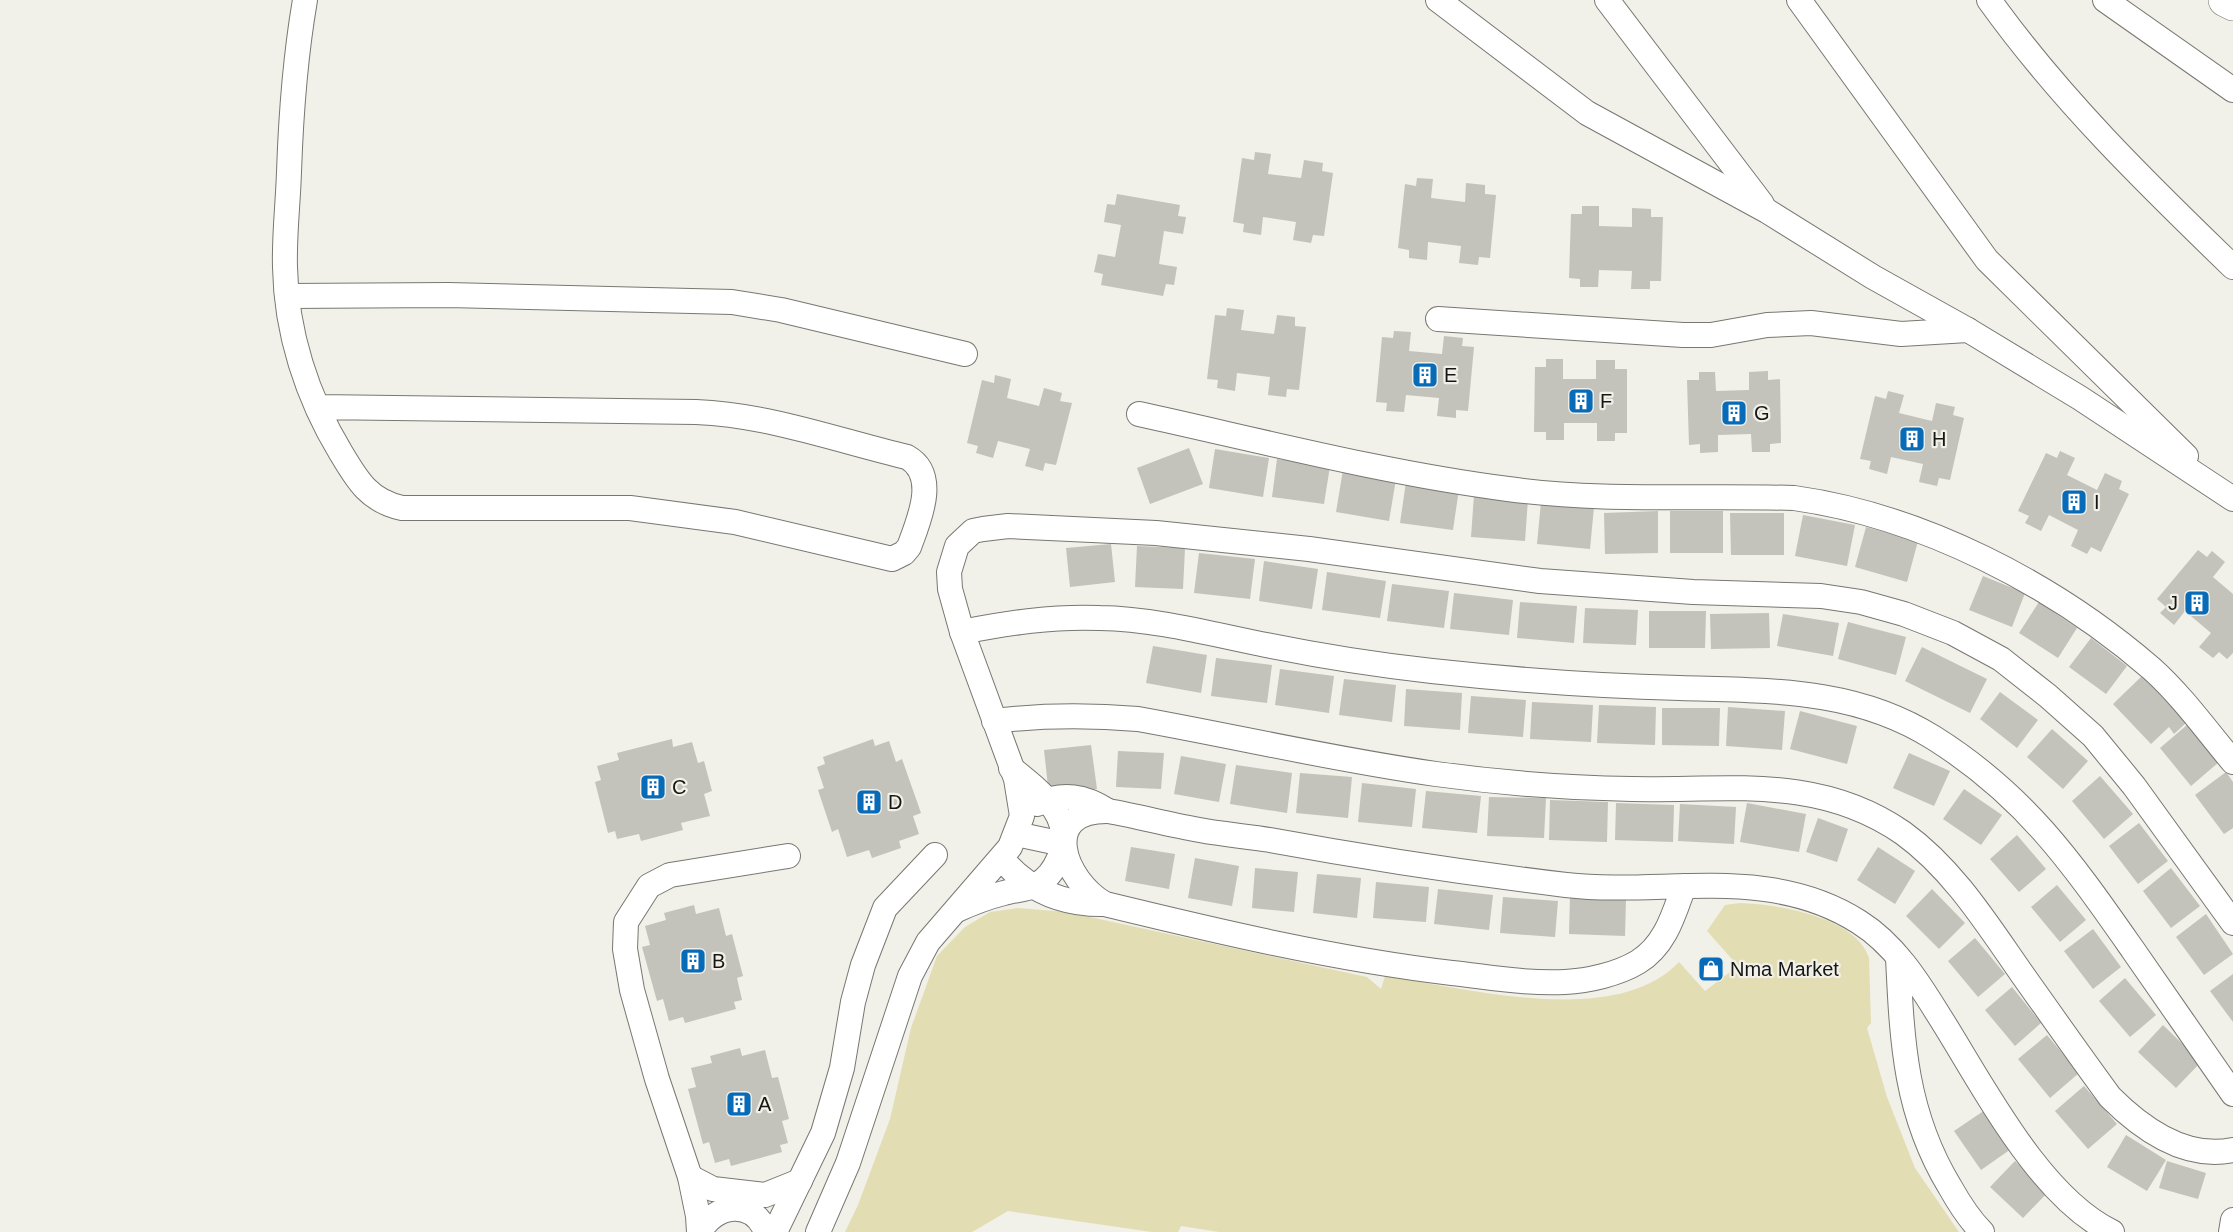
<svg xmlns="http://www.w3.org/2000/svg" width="2233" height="1232" font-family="Helvetica,sans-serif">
	<rect width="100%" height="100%" fill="#f1f0e9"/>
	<path fill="#e3ddb3" d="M1740 903C1777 904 1857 917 1869 958L1871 1023 1867 1028 1887 1097 1915 1168 1959 1232H1219L1181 1226 1178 1232H1152L1008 1211 972 1232H845L858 1205 890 1119 911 1028 937 956 965 927 990 912 1018 908 1067 912 1367 977 1381 989 1385 976C1466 988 1616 1029 1679 962L1705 991 1738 966 1707 931 1725 905Z"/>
	<g fill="#c3c2bb">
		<path d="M1255 152 1271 154 1268 174 1301 178 1304 160 1323 163 1322 171 1333 173 1324 236 1313 235 1311 243 1293 240 1296 222 1263 217 1261 235 1243 232 1244 224 1233 222 1242 158 1254 160Z"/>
		<path d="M1417 178 1433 179 1431 198 1465 202 1466 183 1485 185V194L1496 195 1490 258 1479 257 1478 265 1459 263 1461 246 1428 242 1427 260 1409 258V250L1398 248 1405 184 1416 186Z"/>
		<path d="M1117 194 1180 205 1178 216 1186 217 1183 234 1164 231 1159 264 1177 267 1174 285 1166 284 1163 296 1101 285 1103 274 1094 272 1098 254 1115 257 1121 225 1104 222 1107 204 1115 205Z"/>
		<path d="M1582 206H1599V226L1632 227V208L1651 209V217H1663L1661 281H1650V289H1631L1632 271 1599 270 1598 287H1580V279L1569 278 1571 214H1582Z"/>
		<path d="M1227 308 1244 310 1241 330 1274 334 1277 315 1295 317V326L1306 327 1299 390 1287 389 1286 397 1268 395 1270 377 1237 373 1235 391 1217 388 1218 380 1207 379 1215 315 1226 316Z"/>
		<path d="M1394 331 1411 332 1409 351 1442 354 1444 336 1463 338 1462 346 1474 347 1468 411 1456 410V418L1437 416 1439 398 1406 395 1404 412 1386 411 1387 403 1376 402 1382 337 1393 338Z"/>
		<path d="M1546 359H1563V379H1596V360H1615V369H1627V433H1615V441H1597V423H1564V440H1546V432H1534L1535 367H1546Z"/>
		<path d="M1768 371V380L1780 379 1781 443 1770 444V452H1752L1751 434 1718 435V452L1700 453V444L1689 445 1687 380H1699V372H1715L1716 391 1749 390V372Z"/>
		<path d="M995 375 1011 379 1007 398 1039 406 1044 388 1062 393 1060 401 1072 403 1056 465 1045 463 1043 471 1025 466 1030 449 998 441 993 458 976 453 978 446 967 443 982 380 994 383Z"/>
		<path d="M1888 391 1904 395 1899 413 1932 421 1936 403 1955 407 1953 415 1964 418 1950 480 1939 478 1937 486 1919 482 1923 464 1891 457 1887 474 1869 469 1871 461 1860 459 1875 396 1886 399Z"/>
		<path d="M1189 448 1203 484 1150 504 1137 468Z"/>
		<path d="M1215 449 1269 458 1263 497 1209 488Z"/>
		<path d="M2060 451 2075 458 2067 475 2097 490 2105 473 2122 481 2119 489 2129 494 2101 552 2091 547 2087 554 2071 546 2078 530 2049 515 2041 531 2025 523 2029 516 2018 511 2046 453 2057 458Z"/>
		<path d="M1277 459 1330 466 1324 504 1272 497Z"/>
		<path d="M1343 470 1396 479 1389 521 1336 512Z"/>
		<path d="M1406 482 1459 489 1453 530 1400 523Z"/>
		<path d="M1474 495 1528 499 1525 541 1471 537Z"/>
		<path d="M1541 502 1594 507 1590 549 1537 544Z"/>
		<path d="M1658 511V553L1605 554 1604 513Z"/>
		<rect x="1670" y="511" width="53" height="42"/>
		<path d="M1730 513H1784V555H1731Z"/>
		<path d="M1803 515 1855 525 1847 566 1795 556Z"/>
		<path d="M1866 527 1918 541 1907 582 1855 567Z"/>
		<path d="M1111 544 1115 582 1070 587 1066 548Z"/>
		<path d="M1137 546 1185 548 1183 589 1135 587Z"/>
		<path d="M2198 550 2207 557 2212 551 2225 562 2213 577 2233 594V653L2227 659 2219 652 2213 658 2199 647 2211 633 2185 611 2174 625 2160 613 2166 607 2157 599Z"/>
		<path d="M1199 553 1255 559 1250 599 1194 593Z"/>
		<path d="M1264 561 1318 569 1312 609 1259 601Z"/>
		<path d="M1327 572 1386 581 1380 618 1322 610Z"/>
		<path d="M1983 576 2025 593 2012 627 1969 610Z"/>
		<path d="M1392 584 1449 591 1444 628 1387 621Z"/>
		<path d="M1454 593 1513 600 1509 635 1450 629Z"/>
		<path d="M1520 602 1577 606 1574 643 1517 638Z"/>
		<path d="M2039 602 2077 628 2058 658 2019 633Z"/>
		<path d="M1585 608 1638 610 1636 645 1583 643Z"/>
		<path d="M1649 611H1706L1705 648H1649Z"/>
		<path d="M1769 613 1770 648 1711 649 1710 614Z"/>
		<path d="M1783 614 1839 623 1833 656 1777 646Z"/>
		<path d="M1848 622 1906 637 1896 675 1838 659Z"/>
		<path d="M2091 638 2127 666 2106 694 2069 667Z"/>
		<path d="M1153 646 1207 655 1201 693 1146 683Z"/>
		<path d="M1922 647 1987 679 1970 713 1905 681Z"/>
		<path d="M1216 658 1272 665 1267 703 1211 696Z"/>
		<path d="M1280 669 1334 676 1329 713 1275 705Z"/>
		<path d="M2142 676 2187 722 2174 734 2169 727 2151 744 2113 704Z"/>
		<path d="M1344 679 1396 685 1392 722 1339 715Z"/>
		<path d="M1406 689 1462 693 1460 730 1404 726Z"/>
		<path d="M2000 692 2038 720 2017 748 1980 719Z"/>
		<path d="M1471 696 1526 700 1523 737 1468 733Z"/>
		<path d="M1532 702 1593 705 1591 742 1530 739Z"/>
		<path d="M1599 705 1656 707 1655 745 1597 743Z"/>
		<path d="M1728 707 1785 711 1782 750 1726 746Z"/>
		<path d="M1662 708H1720L1719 746 1662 745Z"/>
		<path d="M1800 711 1857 726 1847 764 1790 749Z"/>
		<path d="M2187 725 2219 762 2191 786 2160 748Z"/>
		<path d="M2052 729 2088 761 2063 789 2027 757Z"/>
		<path d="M672 739 673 747 692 742 698 763 704 761 712 791 704 794 710 816 681 823 683 830 641 841 639 834 617 839 615 831 608 833 595 782 601 780 597 766 619 760 617 753Z"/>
		<path d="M873 739 875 746 889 741 896 762 902 759 921 813 913 816 919 834 899 841 901 848 872 858 869 850 847 857 838 829 832 832 818 790 824 788 817 767 825 764 823 757Z"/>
		<path d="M1091 745 1097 789 1049 795 1044 750Z"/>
		<path d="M1118 751 1164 753 1161 789 1116 787Z"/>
		<path d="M1909 753 1950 771 1934 806 1893 788Z"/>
		<path d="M1181 756 1226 764 1219 802 1174 794Z"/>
		<path d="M1236 765 1292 773 1287 813 1230 804Z"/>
		<path d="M2226 772 2233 782V828L2224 834 2195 795Z"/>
		<path d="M1300 773 1352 777 1348 818 1296 813Z"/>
		<path d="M2100 776 2133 814 2104 839 2072 801Z"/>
		<path d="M1362 783 1416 789 1412 827 1358 822Z"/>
		<path d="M1964 789 2002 815 1981 845 1943 819Z"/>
		<path d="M1426 791 1481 796 1477 833 1422 828Z"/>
		<path d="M1489 797 1546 798 1544 838 1487 836Z"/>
		<path d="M1550 800 1608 802 1607 842 1549 840Z"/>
		<path d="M1616 803 1674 805 1673 842 1615 840Z"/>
		<path d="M1747 803 1806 814 1799 852 1740 842Z"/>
		<path d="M1680 804 1736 807 1734 844 1678 841Z"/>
		<path d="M1818 818 1848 829 1837 862 1806 852Z"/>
		<path d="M2139 823 2168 861 2138 884 2109 846Z"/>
		<path d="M2017 835 2046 869 2019 892 1990 859Z"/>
		<path d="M1131 847 1175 854 1169 889 1125 881Z"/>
		<path d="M1878 847 1915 871 1895 904 1857 880Z"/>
		<path d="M1195 858 1239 866 1232 906 1188 898Z"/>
		<path d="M1255 868 1298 872 1294 912 1252 908Z"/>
		<path d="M2171 868 2200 906 2171 928 2143 891Z"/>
		<path d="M1317 874 1361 878 1357 918 1313 913Z"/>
		<path d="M1376 882 1429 887 1426 922 1373 918Z"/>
		<path d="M2057 885 2086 920 2060 942 2031 907Z"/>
		<path d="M1438 889 1493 895 1489 930 1434 924Z"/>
		<path d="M1932 889 1965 923 1939 949 1906 916Z"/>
		<path d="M1503 897 1558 901 1555 937 1500 933Z"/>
		<path d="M1570 897 1626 899 1625 936 1569 934Z"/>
		<path d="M694 905 696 914 719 908 726 936 732 934 743 976 737 978 742 1000 734 1002 736 1009 685 1023 683 1017 669 1021 663 999 657 1001 642 947 650 945 645 926 666 920 664 913Z"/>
		<path d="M2206 914 2233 954 2204 975 2176 937Z"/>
		<path d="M2093 929 2121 967 2093 989 2064 951Z"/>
		<path d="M1975 938 2005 974 1978 997 1948 961Z"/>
		<path d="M2233 974V1022L2210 991Z"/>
		<path d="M2125 978 2156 1015 2130 1037 2099 1001Z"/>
		<path d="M2012 987 2041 1023 2015 1046 1985 1010Z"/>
		<path d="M2163 1025 2201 1062 2176 1088 2138 1052Z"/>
		<path d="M2047 1035 2079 1073 2050 1098 2018 1059Z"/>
		<path d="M740 1048 742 1056 765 1050 772 1078 778 1077 789 1119 782 1121 788 1143 780 1145 782 1152 731 1166 729 1159 715 1163 709 1142 703 1144 688 1089 696 1087 691 1068 712 1063 710 1056Z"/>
		<path d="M2084 1086 2117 1124 2088 1149 2055 1111Z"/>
		<path d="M1985 1110 2011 1149 1981 1170 1954 1131Z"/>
		<path d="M2126 1135 2166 1160 2147 1191 2107 1167Z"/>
		<path d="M2015 1161 2048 1192 2023 1218 1990 1187Z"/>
		<path d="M2167 1161 2206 1173 2198 1199 2159 1188Z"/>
	</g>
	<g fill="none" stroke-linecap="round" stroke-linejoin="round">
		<defs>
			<g id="minor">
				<path d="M305 0C295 58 291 113 289 172 288 204 284 236 285 267 286 332 307 397 341 453 357 480 369 501 402 508H630L735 522 892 559 904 553 909 547C919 520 939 475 907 457 836 440 769 415 696 412L317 407"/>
				<path d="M1438 0 1587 113 1767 211 1873 277 1968 330 2080 398 2233 499"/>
				<path d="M1607 0 1762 204"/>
				<path d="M1799 0 1987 260 2186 456"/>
				<path d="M1989 0C2060 99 2146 183 2233 267"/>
				<path d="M2105 0 2233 90"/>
				<path d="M287 296 448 295 732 302 781 310 965 354"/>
				<path d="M1438 319 1683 335H1711L1767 325 1811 323 1901 334 1968 330"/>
				<path d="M1139 414C1262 441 1384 473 1508 489 1603 502 1699 495 1794 498 1922 516 2054 584 2152 669 2182 696 2207 731 2233 762"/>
				<path d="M962 632C1008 623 1053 616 1100 618 1156 619 1211 634 1266 645 1320 656 1376 665 1432 671 1514 680 1597 686 1680 688 1770 691 1855 688 1934 738 2026 796 2072 863 2133 950 2166 998 2200 1046 2233 1094"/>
				<path d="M994 721C1043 715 1089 715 1138 719 1238 737 1336 760 1436 774 1501 783 1566 788 1632 789 1728 791 1818 774 1903 833 1953 869 1987 924 2022 974 2051 1015 2080 1056 2110 1097 2141 1128 2185 1160 2233 1150"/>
				<path d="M1037 804C1063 792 1085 796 1108 811"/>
				<path d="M1016 834 1063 844"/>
				<path d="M1002 859C1029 891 1063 905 1105 904"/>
				<path d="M1684 886C1674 913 1666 945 1638 962 1618 974 1588 981 1565 982 1527 984 1489 977 1452 973 1334 959 1220 932 1105 904 1063 880 1039 810 1108 811 1137 816 1166 824 1194 829 1219 834 1245 836 1270 840 1368 858 1467 873 1566 885 1665 896 1768 864 1859 922 1894 944 1917 980 1938 1014 1982 1083 2038 1196 2112 1232"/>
				<path d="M957 910C972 903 988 897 1004 893 1014 890 1027 890 1036 885 1048 879 1054 870 1059 858 1076 816 1040 792 1011 768"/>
				<path d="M1898 957C1902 1042 1905 1113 1950 1187 1959 1203 1969 1219 1982 1232"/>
				<path d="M690 1177 713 1189 765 1195 800 1181"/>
				<path d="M699 1232 698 1216 690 1177 657 1079 632 990 625 949 626 922 649 886 670 875 788 856"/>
				<path d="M700 1232C714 1204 753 1198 766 1232"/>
				<path d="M775 1232 823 1133 842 1068 853 1002 863 965 885 908 935 855"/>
				<path d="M818 1232 848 1163 910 976 928 942 1010 847 1022 816 1016 779 962 632 950 589 949 572 957 546 973 531 983 529 1008 526 1156 533 1309 549 1540 581 1693 592 1821 596 1861 602 1904 614 1953 633 2001 659 2048 696 2093 736 2134 786 2233 923"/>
				<path d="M2231 1232 2233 1220"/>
			</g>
			<path id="secondary" d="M2225 0 2233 4"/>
		</defs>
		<use href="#minor" stroke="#787771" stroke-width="26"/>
		<use href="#secondary" stroke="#787771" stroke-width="34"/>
		<use href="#minor" stroke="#fff" stroke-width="24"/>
		<use href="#secondary" stroke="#fff" stroke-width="33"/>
	</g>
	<defs>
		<symbol id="building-square" viewBox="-11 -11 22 22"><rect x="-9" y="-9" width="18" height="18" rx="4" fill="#086bb7" stroke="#f1f0e9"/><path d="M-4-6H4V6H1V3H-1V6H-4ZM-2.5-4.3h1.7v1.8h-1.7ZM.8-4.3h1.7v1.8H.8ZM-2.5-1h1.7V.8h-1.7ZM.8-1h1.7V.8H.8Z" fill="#fff"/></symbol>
		<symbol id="shop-square" viewBox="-11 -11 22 22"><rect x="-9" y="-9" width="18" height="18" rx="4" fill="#086bb7" stroke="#f1f0e9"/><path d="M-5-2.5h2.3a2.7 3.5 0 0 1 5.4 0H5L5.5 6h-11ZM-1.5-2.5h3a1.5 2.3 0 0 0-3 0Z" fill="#fff"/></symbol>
	</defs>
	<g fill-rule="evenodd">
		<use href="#building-square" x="1410" y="360" width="30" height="30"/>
		<use href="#building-square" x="1566" y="386" width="30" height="30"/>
		<use href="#building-square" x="1719" y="398" width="30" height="30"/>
		<use href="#building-square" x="1897" y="424" width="30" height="30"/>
		<use href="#building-square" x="2059" y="487" width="30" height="30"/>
		<use href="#building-square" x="2182" y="588" width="30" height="30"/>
		<use href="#building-square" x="638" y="772" width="30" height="30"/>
		<use href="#building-square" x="854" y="787" width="30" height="30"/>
		<use href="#building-square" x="678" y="946" width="30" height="30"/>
		<use href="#shop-square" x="1696" y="954" width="30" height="30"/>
		<use href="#building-square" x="724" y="1089" width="30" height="30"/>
	</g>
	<g text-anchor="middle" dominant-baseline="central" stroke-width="4.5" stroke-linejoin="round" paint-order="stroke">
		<g font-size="20" fill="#161614" stroke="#f1f0e9" text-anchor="start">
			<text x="1444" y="375">E</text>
			<text x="1600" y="401">F</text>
			<text x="1754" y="413">G</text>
			<text x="1932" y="439">H</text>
			<text x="2094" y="502">I</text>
			<text x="2178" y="603" text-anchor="end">J</text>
			<text x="672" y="787">C</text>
			<text x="888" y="802">D</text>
			<text x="712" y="961">B</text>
			<text x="1730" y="969">Nma Market</text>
			<text x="758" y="1104">A</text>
		</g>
	</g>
</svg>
